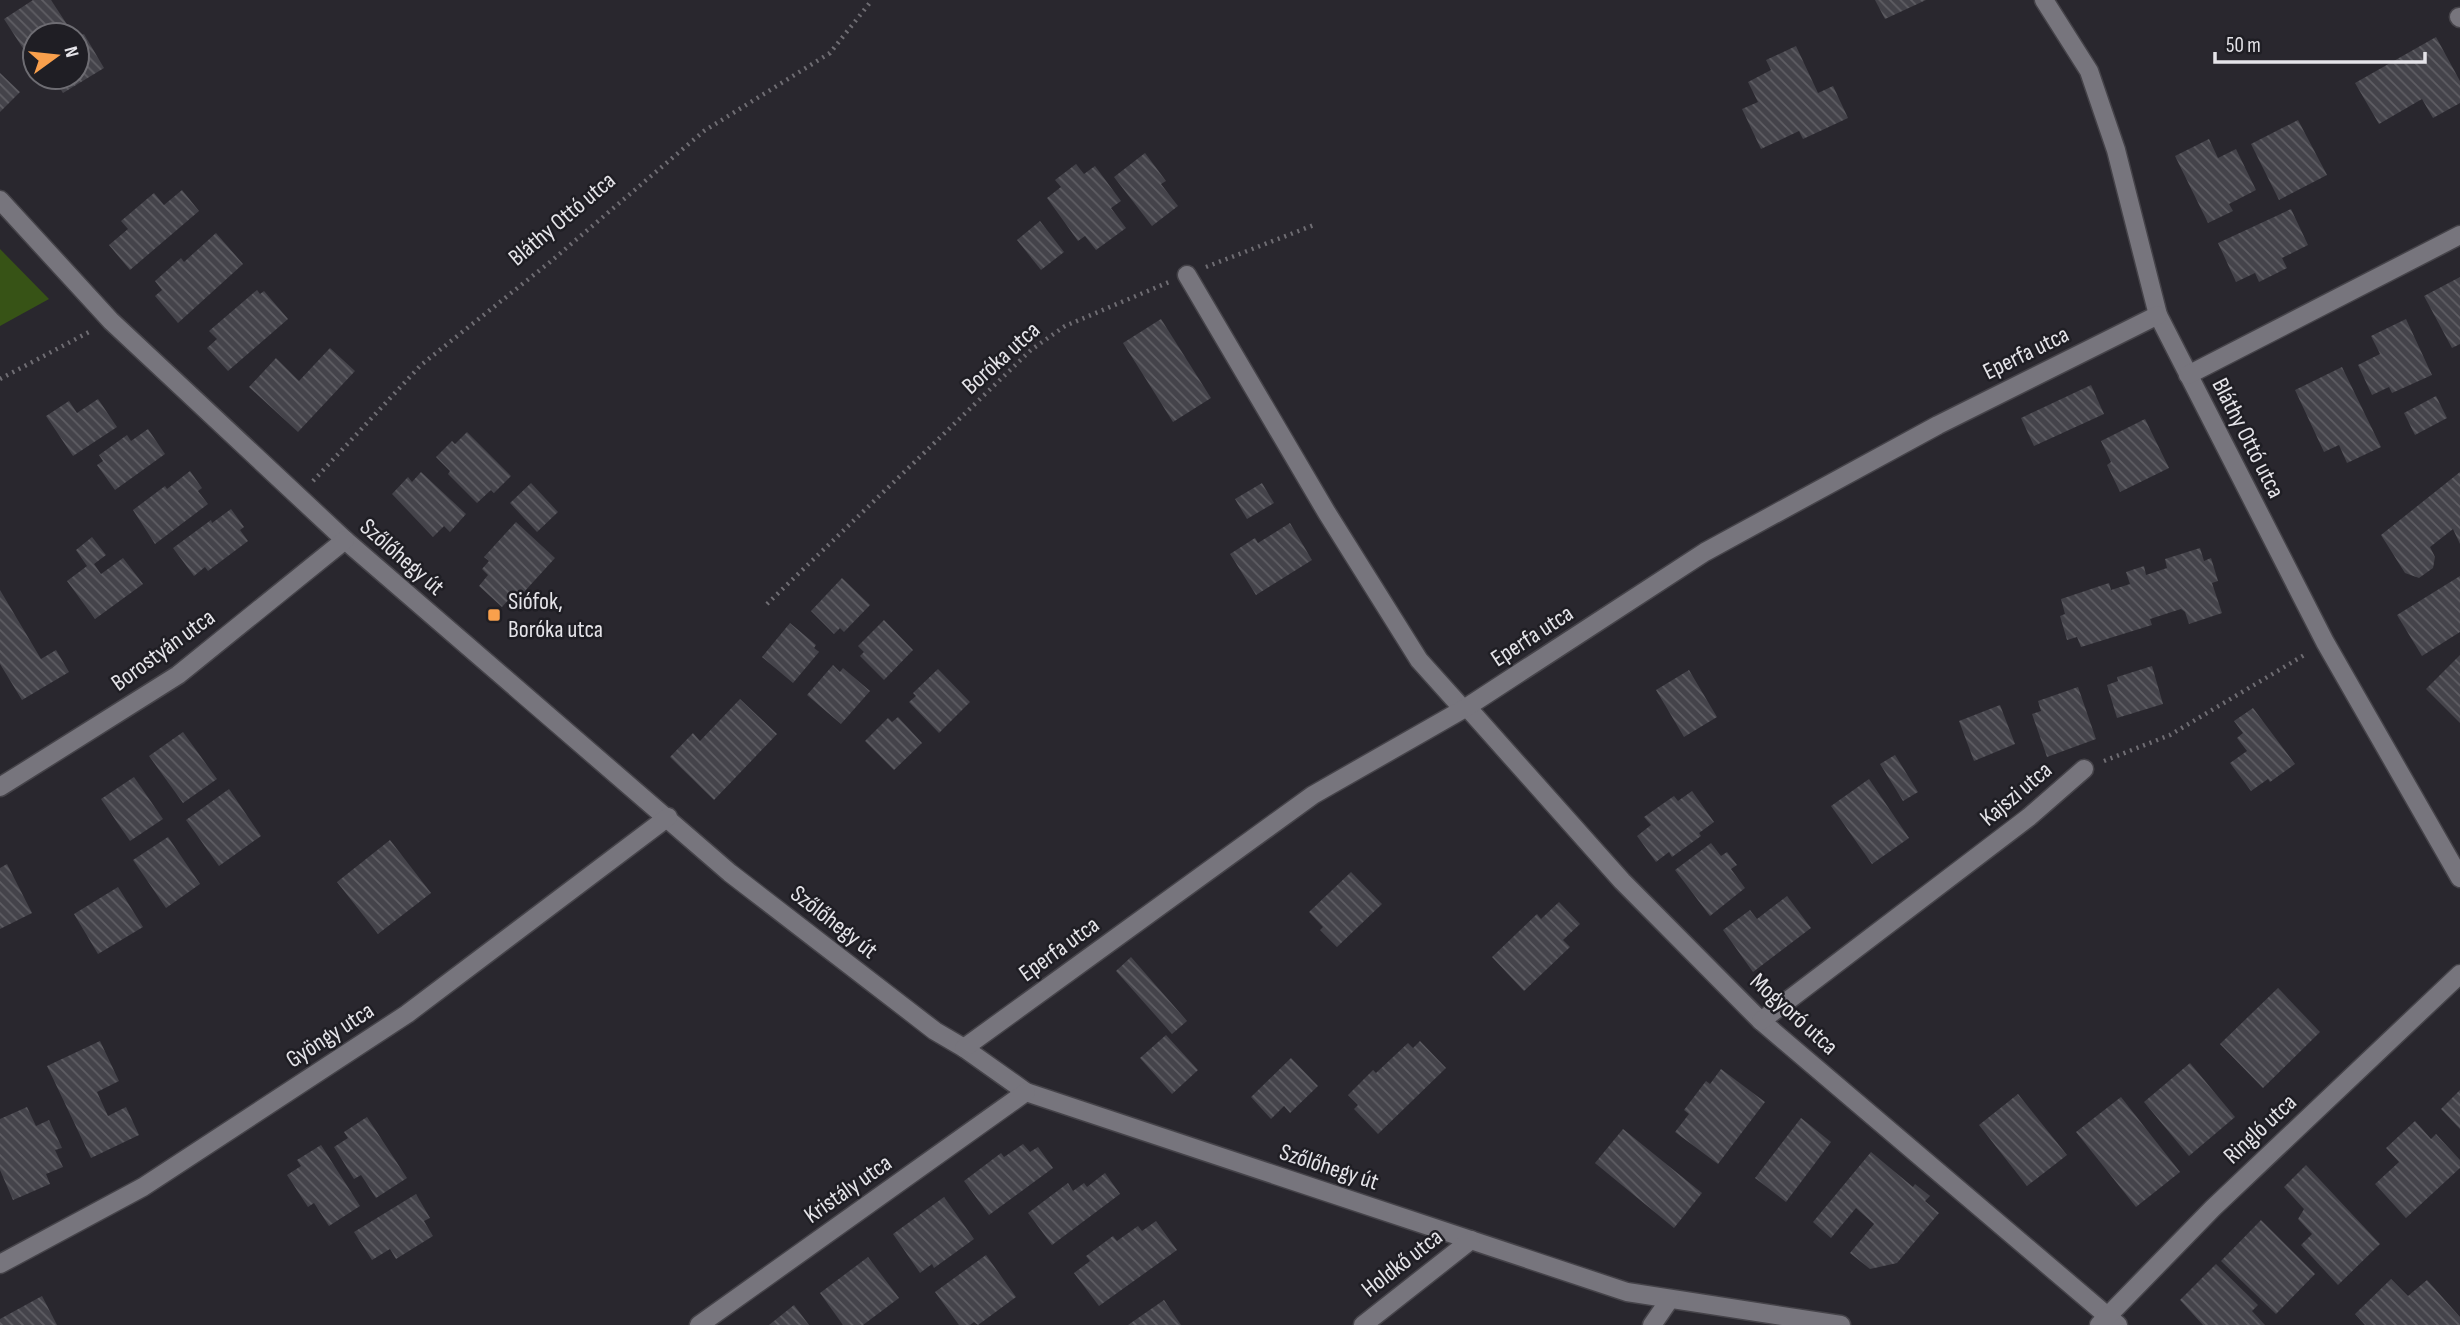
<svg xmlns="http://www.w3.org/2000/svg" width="2460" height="1325" font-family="'Sofia Sans Condensed',sans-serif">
	<defs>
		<pattern id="building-back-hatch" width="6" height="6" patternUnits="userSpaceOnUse" patternTransform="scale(1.75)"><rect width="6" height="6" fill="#44434a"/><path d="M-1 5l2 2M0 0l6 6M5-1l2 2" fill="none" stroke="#5f5e64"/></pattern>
	</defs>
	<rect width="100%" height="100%" fill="#29272e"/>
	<path fill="#375316" d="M0 249 49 299 0 326Z"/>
	<g fill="url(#building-back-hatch)">
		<path d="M33 0H51L74 35H35V67L4 19Z"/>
		<path d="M1875 0H1926L1885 19Z"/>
		<path d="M84 34 104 68 63 93 53 77H77V37Z"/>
		<path d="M2436 37 2460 81V103L2433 118 2422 99 2379 124 2355 83Z"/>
		<path d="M1796 46 1818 93 1833 86 1848 118 1803 139 1799 131 1761 149 1742 109 1758 102 1748 82 1771 70 1766 60Z"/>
		<path d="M0 73 20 92 0 112Z"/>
		<path d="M2298 120 2327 175 2279 200 2251 144Z"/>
		<path d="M2209 139 2218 158 2236 149 2256 190 2229 204 2233 211 2208 223 2175 156Z"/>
		<path d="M1145 153 1166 181 1161 184 1178 206 1152 226 1114 177Z"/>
		<path d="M1076 164 1084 174 1095 166 1121 201 1111 208 1126 228 1096 250 1085 236 1078 241 1047 198 1061 187 1055 180Z"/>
		<path d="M182 190 199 211 130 270 109 245 128 229 121 221 154 193 164 205Z"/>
		<path d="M2291 209 2308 245 2282 258 2287 268 2259 282 2255 273 2236 282 2218 243Z"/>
		<path d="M1040 221 1064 252 1041 270 1017 240Z"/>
		<path d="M216 233 243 264 178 323 155 296 162 290 155 281 181 258 184 262Z"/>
		<path d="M2460 277V344L2452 348 2424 296Z"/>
		<path d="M257 290 260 294 264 291 288 319 228 371 207 348 217 339 209 331Z"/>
		<path d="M1161 319 1211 398 1173 422 1123 343Z"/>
		<path d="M2406 319 2432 375 2392 393 2389 387 2372 395 2358 365 2380 354 2371 336Z"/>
		<path d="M330 348 355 371 298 432 249 387 276 358 299 381Z"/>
		<path d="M2342 367 2381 447 2347 463 2339 445 2324 452 2295 390Z"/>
		<path d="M2091 385 2104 414 2034 446 2021 418Z"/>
		<path d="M2436 396 2447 418 2415 435 2404 413Z"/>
		<path d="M98 399 117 427 73 456 46 416 69 401 77 413Z"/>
		<path d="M2145 419 2169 468 2120 492 2107 465 2111 462 2101 441Z"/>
		<path d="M148 429 165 454 115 490 97 465 103 461 99 455 127 435 131 441Z"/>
		<path d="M467 432 511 476 494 493 491 490 477 503 448 474 450 471 436 457 452 441 455 444Z"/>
		<path d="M190 471 202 488 198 491 208 504 155 544 133 510 165 486 167 489Z"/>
		<path d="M421 472 466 514 450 532 444 526 433 537 392 494 408 477 412 482Z"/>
		<path d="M2460 472V544L2453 529 2430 547 2435 557 2433 568 2419 578 2405 573 2381 535Z"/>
		<path d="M531 483 558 512 537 532 510 503Z"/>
		<path d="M1262 483 1274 503 1247 519 1235 499Z"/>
		<path d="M231 509 244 527 240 530 248 541 208 571 205 567 194 576 173 548 211 520 212 523Z"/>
		<path d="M516 522 555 558 514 603 510 598 502 607 479 586 488 575 482 569 489 561 484 557Z"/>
		<path d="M1290 523 1312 560 1256 595 1230 554 1255 538 1258 543Z"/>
		<path d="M92 537 106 555 94 564 101 574 123 558 143 584 95 619 67 581 87 566 76 550Z"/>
		<path d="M2200 548 2204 561 2211 558 2218 581 2212 583 2222 613 2189 624 2185 612 2181 609 2150 619 2152 625 2081 647 2077 637 2067 640 2060 616 2065 614 2061 599 2109 583 2111 590 2130 584 2126 572 2144 566 2146 575 2167 568 2165 559Z"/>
		<path d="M2460 576V632L2422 656 2397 615Z"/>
		<path d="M842 578 870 605 844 632 840 628 834 634 811 611Z"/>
		<path d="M0 590 41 659 56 650 69 672 22 700 0 664Z"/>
		<path d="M884 620 913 650 884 680 860 656 864 652 858 646Z"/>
		<path d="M790 623 816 645 814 648 819 652 793 683 762 657Z"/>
		<path d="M2460 655V723L2426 689Z"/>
		<path d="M833 665 840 672 843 668 870 691 841 724 807 695Z"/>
		<path d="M2152 666 2163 704 2117 718 2107 685 2118 681 2117 677Z"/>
		<path d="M938 669 970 702 939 733 909 702 916 696 913 693Z"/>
		<path d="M1689 670 1717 717 1684 737 1656 690Z"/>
		<path d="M2078 687 2096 739 2047 757 2032 714 2041 711 2038 701Z"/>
		<path d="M740 699 777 734 714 800 670 757 693 733 700 741Z"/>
		<path d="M2000 705 2015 744 1974 761 1959 721Z"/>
		<path d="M2253 708 2295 764 2270 782 2268 779 2251 791 2230 763 2247 751 2237 738 2243 733 2234 721Z"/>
		<path d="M898 717 922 743 894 770 865 741 888 718 892 722Z"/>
		<path d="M183 732 217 779 183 803 149 756Z"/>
		<path d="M1895 755 1918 792 1903 801 1880 764Z"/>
		<path d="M134 777 163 819 130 841 101 799Z"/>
		<path d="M1869 779 1909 838 1872 864 1831 806Z"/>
		<path d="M229 789 261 836 219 866 186 820Z"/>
		<path d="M1692 791 1714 822 1699 833 1701 836 1672 857 1669 852 1656 862 1637 836 1651 825 1644 817 1674 796 1678 801Z"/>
		<path d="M168 837 200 884 166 908 133 860Z"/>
		<path d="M390 840 431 893 378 934 337 882Z"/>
		<path d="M1711 843 1721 856 1727 852 1737 865 1731 869 1745 888 1710 916 1675 870Z"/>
		<path d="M7 864 32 913 0 929V868Z"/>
		<path d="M1351 872 1382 904 1337 947 1320 930 1323 927 1309 912Z"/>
		<path d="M118 887 143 927 98 954 74 914Z"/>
		<path d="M1787 896 1811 928 1753 972 1723 930 1750 910 1757 919Z"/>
		<path d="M1559 902 1580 924 1563 940 1570 947 1524 991 1492 957 1537 914 1541 919Z"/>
		<path d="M1131 957 1187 1021 1172 1034 1116 971Z"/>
		<path d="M2278 988 2320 1032 2263 1088 2220 1044Z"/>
		<path d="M1166 1035 1198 1070 1172 1094 1140 1058Z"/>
		<path d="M100 1041 119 1081 97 1092 108 1116 126 1107 139 1135 91 1158 47 1066Z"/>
		<path d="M1420 1041 1446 1068 1378 1134 1354 1109 1358 1105 1348 1095 1373 1070 1376 1073 1408 1043 1413 1048Z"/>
		<path d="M1291 1058 1318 1086 1290 1113 1284 1106 1271 1119 1251 1097Z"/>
		<path d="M2190 1063 2235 1117 2189 1156 2144 1102Z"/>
		<path d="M1721 1069 1765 1102 1718 1164 1675 1132 1689 1114 1684 1110 1706 1081 1710 1084Z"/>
		<path d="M2460 1090V1129L2441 1109Z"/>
		<path d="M2018 1094 2067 1155 2027 1186 1979 1125Z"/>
		<path d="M2121 1097 2180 1172 2136 1207 2076 1132Z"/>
		<path d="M27 1107 36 1126 49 1120 62 1148 55 1150 63 1167 46 1174 50 1184 13 1200 0 1170V1119Z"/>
		<path d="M367 1117 407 1178 376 1198 361 1175 354 1179 334 1147 348 1138 344 1132Z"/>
		<path d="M1801 1118 1831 1142 1786 1202 1755 1178Z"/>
		<path d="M2415 1121 2431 1139 2436 1134 2460 1160V1168L2406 1218 2375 1184 2399 1162 2386 1148Z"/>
		<path d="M1623 1129 1702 1193 1674 1228 1595 1163Z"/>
		<path d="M1023 1144 1030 1152 1038 1147 1053 1168 989 1215 964 1181 1001 1153 1004 1157Z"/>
		<path d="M321 1145 360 1206 329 1226 314 1203 308 1207 287 1175 301 1166 297 1160Z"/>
		<path d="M1871 1152 1913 1187 1915 1184 1930 1196 1925 1201 1939 1213 1897 1263 1870 1269 1850 1253 1874 1224 1856 1208 1831 1238 1813 1222Z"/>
		<path d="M2306 1165 2380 1244 2338 1285 2301 1245 2312 1234 2298 1219 2304 1209 2284 1187Z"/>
		<path d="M1105 1173 1120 1194 1052 1245 1028 1213 1068 1183 1073 1191 1084 1183 1087 1187Z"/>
		<path d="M416 1194 430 1218 424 1221 433 1236 396 1259 390 1249 372 1260 354 1232Z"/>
		<path d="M944 1197 974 1239 934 1268 932 1264 920 1273 893 1234Z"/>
		<path d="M2261 1220 2315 1274 2276 1314 2221 1261Z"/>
		<path d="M1156 1221 1177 1250 1099 1306 1074 1273 1090 1261 1086 1256 1113 1236 1117 1241 1138 1226 1142 1231Z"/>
		<path d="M986 1255 1016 1297 978 1325 974 1322 970 1325H959L935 1292Z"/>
		<path d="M868 1257 899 1298 863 1325H843L820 1293Z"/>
		<path d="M2216 1264 2258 1305 2252 1311 2265 1325H2203L2180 1300Z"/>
		<path d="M2391 1279 2408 1296 2427 1280 2460 1317V1325H2365L2355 1314Z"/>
		<path d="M42 1296 57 1325H0V1319Z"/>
		<path d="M1164 1300 1181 1325H1128Z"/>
		<path d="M794 1305 809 1325H769Z"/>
	</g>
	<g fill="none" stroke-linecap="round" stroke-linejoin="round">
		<defs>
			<g id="minor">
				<path d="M2044 0 2089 71 2116 150 2158 315 2325 642 2460 878"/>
				<path d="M2459 17 2460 18"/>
				<path d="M0 200 111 321 345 540 730 873 935 1031 964 1048 1026 1092 1627 1292 1841 1325"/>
				<path d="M1187 275 1327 513 1419 660 1463 709"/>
				<path d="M2188 375 2460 235"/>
				<path d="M1467 707 1622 881 1761 1021 2118 1325"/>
				<path d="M0 787 178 675 345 540"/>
				<path d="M1761 1021 2029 817 2084 769"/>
				<path d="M964 1048 1313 795 1467 707 1705 552 1938 425 2158 315"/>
				<path d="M0 1264 143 1187 407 1014 668 817"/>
				<path d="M699 1325 1026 1092"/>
				<path d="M1363 1325 1471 1240"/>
				<path d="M1652 1325 1670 1299"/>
				<path d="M2099 1325 2213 1208 2460 974"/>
			</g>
		</defs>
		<use href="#minor" stroke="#454349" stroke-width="21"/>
		<g stroke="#6f6d73" stroke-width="4.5" stroke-dasharray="2 5" stroke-linecap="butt">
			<path d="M1206 267 1314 225"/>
			<path d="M0 379 91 331"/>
			<path d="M313 481 421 365 550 262 704 131 830 53 872 0"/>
			<path d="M767 604 1031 350 1065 326 1169 282"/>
			<path d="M2104 761 2170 735 2306 654"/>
		</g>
		<use href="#minor" stroke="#77757d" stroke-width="18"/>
	</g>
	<rect fill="#f9a04c" stroke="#1f1e24" stroke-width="2.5" x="487" y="608" width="14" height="14" rx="3.5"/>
	<g text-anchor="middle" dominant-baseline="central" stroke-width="5" stroke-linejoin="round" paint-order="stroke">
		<g font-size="24" fill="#e5e4e9" stroke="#1f1e24">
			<text transform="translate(562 219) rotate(-40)">Bláthy Ottó utca</text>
			<text transform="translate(2026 353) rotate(-26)">Eperfa utca</text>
			<text transform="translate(1001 358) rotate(-42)">Boróka utca</text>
			<text transform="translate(2248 438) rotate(63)">Bláthy Ottó utca</text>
			<text transform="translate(402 557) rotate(41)">Szőlőhegy út</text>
			<text transform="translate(1532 636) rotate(-33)">Eperfa utca</text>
			<text transform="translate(163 650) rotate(-36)">Borostyán utca</text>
			<text transform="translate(2016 794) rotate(-40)">Kajszi utca</text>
			<text transform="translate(834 922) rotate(38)">Szőlőhegy út</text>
			<text transform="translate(1059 949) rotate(-36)">Eperfa utca</text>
			<text transform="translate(1794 1014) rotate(42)">Mogyoró utca</text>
			<text transform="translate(330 1035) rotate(-33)">Gyöngy utca</text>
			<text transform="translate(2260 1129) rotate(-43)">Ringló utca</text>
			<text transform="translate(1329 1167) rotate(18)">Szőlőhegy út</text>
			<text transform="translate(848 1189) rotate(-35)">Kristály utca</text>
			<text transform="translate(1402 1263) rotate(-38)">Holdkő utca</text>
		</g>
		<g font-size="24" fill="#e5e4e9" stroke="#1f1e24" text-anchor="start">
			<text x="508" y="601">Siófok,<tspan x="508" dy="28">Boróka utca</tspan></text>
		</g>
	</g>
	<g transform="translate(56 56) rotate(75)"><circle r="33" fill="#1f1e24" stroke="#6e6d73" stroke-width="2"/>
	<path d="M0-5L12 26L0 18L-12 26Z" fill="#f9a04c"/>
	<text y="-10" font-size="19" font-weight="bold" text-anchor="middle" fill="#e5e4e9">N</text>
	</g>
	<path d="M2215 52v10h210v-10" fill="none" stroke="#e5e4e9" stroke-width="3.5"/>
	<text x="2226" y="52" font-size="21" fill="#e5e4e9" stroke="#1f1e24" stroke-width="5" paint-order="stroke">50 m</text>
</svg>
